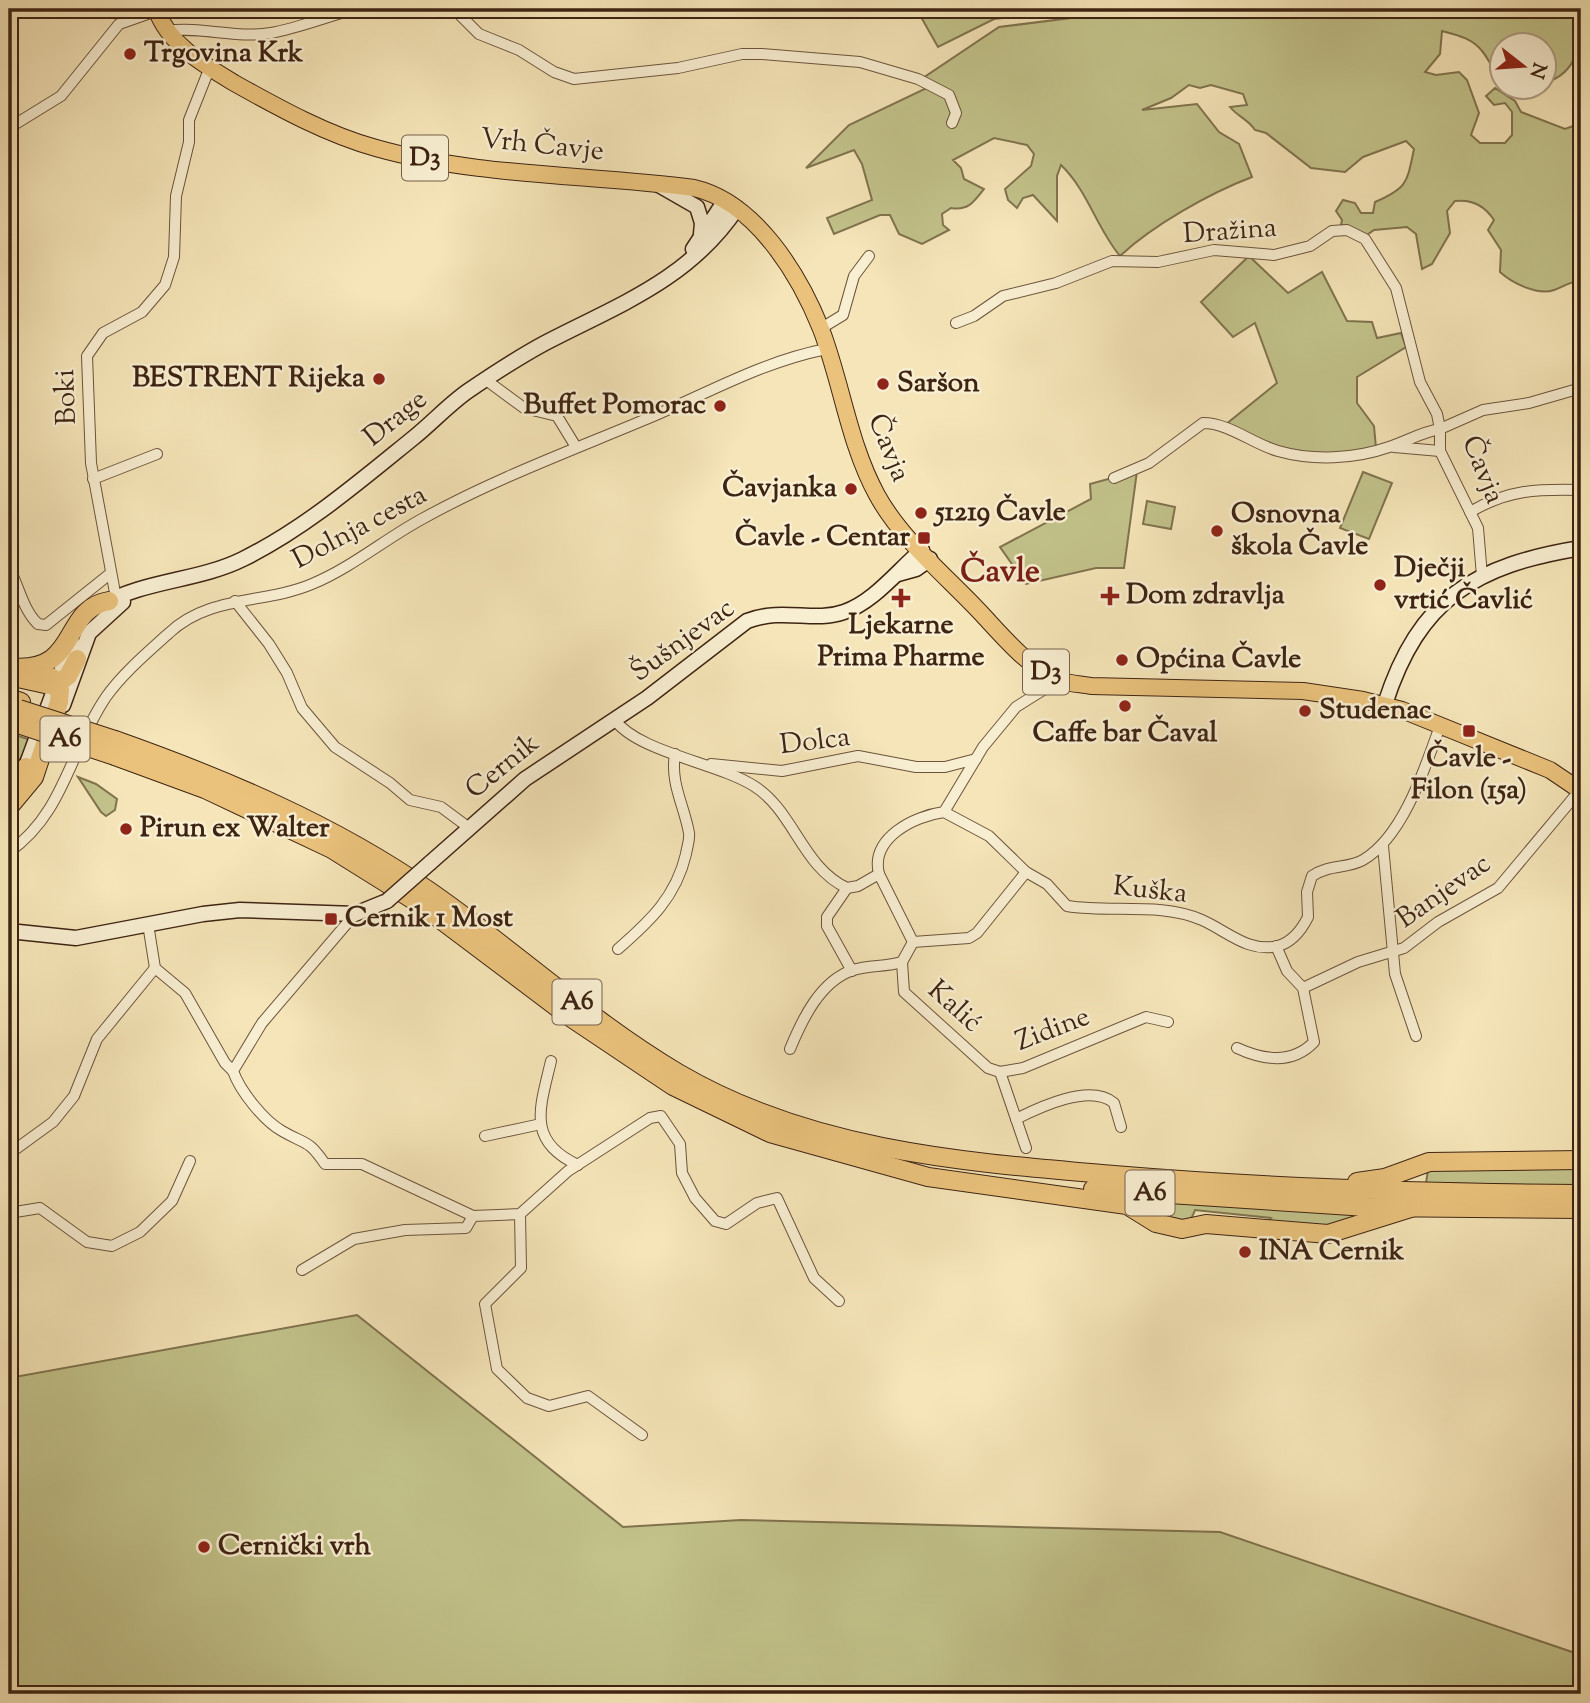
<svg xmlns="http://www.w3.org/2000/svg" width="1590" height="1703" font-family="'Sorts Mill Goudy',serif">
	<rect width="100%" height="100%" fill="#f5e5b8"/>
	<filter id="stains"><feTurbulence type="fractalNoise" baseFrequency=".00286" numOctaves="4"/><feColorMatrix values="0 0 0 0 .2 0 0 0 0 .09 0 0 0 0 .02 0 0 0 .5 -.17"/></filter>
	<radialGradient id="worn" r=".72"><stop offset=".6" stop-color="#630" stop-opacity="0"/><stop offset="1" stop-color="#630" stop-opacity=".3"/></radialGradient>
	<g fill="#c2c28a" stroke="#80734e" stroke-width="2">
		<path d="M922 9H1078L994 19 938 47 921 17Z"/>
		<path d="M1143 9H1501L1506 17 1518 16 1532 9H1581C1581 41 1580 72 1545 83L1544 46H1502V77C1492 72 1490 60 1482 51 1472 38 1457 35 1442 31L1440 54 1425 72 1436 75 1459 72 1467 80 1479 113 1471 135 1480 143H1505L1512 135V112L1505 103 1494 105 1486 96 1495 88 1515 101 1521 112 1565 129 1576 125 1581 100V282C1570 281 1565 286 1554 290 1538 296 1512 283 1500 272L1501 250 1488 230 1494 220C1485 206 1472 199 1455 201L1447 211 1450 233 1432 264 1422 269 1416 234 1407 227 1374 230 1364 237 1356 230 1341 225 1342 220 1336 211 1343 200 1355 203 1361 213H1373L1375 202C1408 188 1407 182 1414 149L1406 141 1363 157 1345 172 1311 168 1266 133 1255 130C1248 119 1238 117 1230 107L1247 105 1243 94 1211 85 1200 88 1189 85 1171 98 1142 110 1197 104 1219 132 1239 144 1252 177C1210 193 1153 225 1120 256 1096 227 1088 191 1061 165L1057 176V221L1033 195 1023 198 1017 208 1008 200 1005 189 1031 166 1034 154 1027 145 994 138 953 160 961 168 964 179 984 189C974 202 968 211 951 208L942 214 943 225 949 230 922 244 899 234 890 215H880L834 234 827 218 872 200 862 164 854 150 806 168 849 125 931 86 923 78 999 27Z"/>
		<path d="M1249 256 1288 293 1322 272 1347 321 1372 322 1377 338 1401 333 1406 347 1357 377V403L1374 426 1376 448 1338 454 1293 452 1225 425 1277 383 1255 323 1233 337 1201 302Z"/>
		<path d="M1137 471 1124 568H1096L1026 584 1000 547 1091 499 1090 484Z"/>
		<path d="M1363 472 1392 483 1369 539 1340 528Z"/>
		<path d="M1147 501 1175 507 1171 529 1143 524Z"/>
		<path d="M9 733 31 740 9 779Z"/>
		<path d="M78 777 96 784 117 799 115 810 106 816 101 812Z"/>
		<path d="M1581 1164V1186L1426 1183 1428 1170Z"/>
		<path d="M1146 1201 1367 1212 1330 1228 1267 1223 1271 1218 1195 1210C1191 1222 1187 1223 1174 1225L1145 1205Z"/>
		<path d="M357 1315 623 1527 741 1520 1220 1532 1581 1655V1694H9V1378Z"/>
	</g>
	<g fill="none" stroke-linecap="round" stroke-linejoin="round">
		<defs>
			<g id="street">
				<path d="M454 9 479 34 519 50 554 72 574 79 678 68 742 54H762L860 62 918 79 949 95 956 113 952 123"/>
				<path d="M167 31C202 26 236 39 271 33 299 28 328 16 356 9"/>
				<path d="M9 128 61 96 119 24 156 11"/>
				<path d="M956 323 974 316 1003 296 1056 283 1112 261 1158 262 1214 250 1274 255 1310 246 1332 231 1347 230 1365 239 1396 288 1420 382 1437 414 1440 429C1422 432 1407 441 1389 447 1355 459 1313 461 1278 451 1253 444 1229 423 1203 423L1149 463 1114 478"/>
				<path d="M820 329 843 315 854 276 869 256"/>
				<path d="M486 380 524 408 557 416 576 447"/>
				<path d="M1394 447 1440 451"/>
				<path d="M93 479 157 454"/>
				<path d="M1470 512C1509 489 1538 489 1581 490"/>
				<path d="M9 568C19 586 23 610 38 624L46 625 111 573"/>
				<path d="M1482 576 1478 528 1440 451V429L1483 410 1529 403 1581 388"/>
				<path d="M116 598 91 463 87 356 103 333 142 312 165 285 174 257 176 196 189 142V120L210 67"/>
				<path d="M235 601 269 644 287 673 302 708 335 747 390 783 410 800 441 807 468 827"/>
				<path d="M614 719C637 752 718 763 754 786 794 811 802 867 847 888L858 886 879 874C870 838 914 816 944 812L983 747 1016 707 1059 680"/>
				<path d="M711 764 782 771 858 756 916 767H945L976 759"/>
				<path d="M944 812 989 836 1026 872 1047 884 1067 906C1111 913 1161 902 1202 920 1227 931 1248 953 1278 946 1292 942 1302 929 1308 917L1307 892 1312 876C1330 864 1347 869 1363 860 1403 837 1425 768 1440 726"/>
				<path d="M1383 846 1395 974 1416 1036"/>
				<path d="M9 852C64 814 70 750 106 697 122 674 148 652 169 633 209 595 265 604 312 584 351 568 385 539 422 519 492 480 570 451 644 420 707 394 758 363 826 349"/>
				<path d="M879 874 913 942 902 962 904 992 988 1068 1000 1072 1023 1068 1146 1017 1168 1022"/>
				<path d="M847 888 827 917V926L852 971"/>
				<path d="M355 914 262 1023 233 1071C240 1091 264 1121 282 1131 306 1145 308 1139 325 1164H362L473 1216 520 1214 568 1171 650 1118 661 1116 680 1144 682 1173 695 1198 715 1221 726 1224 757 1203 777 1198 814 1278 839 1301"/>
				<path d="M148 924 155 968 185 993 225 1063 233 1071"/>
				<path d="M913 942 969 938 977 933 1026 872"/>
				<path d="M618 949C650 921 676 897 686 854 687 847 690 840 689 833 684 805 670 783 675 754"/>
				<path d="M1303 988 1358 962 1404 948 1438 922 1498 888 1580 790"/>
				<path d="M1237 1048C1263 1060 1292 1065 1314 1042L1303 988 1287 971 1276 946"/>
				<path d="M790 1049C802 1020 820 981 853 970 869 965 886 967 902 962"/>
				<path d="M551 1061C540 1108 526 1141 578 1165"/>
				<path d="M1000 1072 1026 1148"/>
				<path d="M1016 1119C1040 1107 1090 1083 1114 1103L1121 1127"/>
				<path d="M485 1136 541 1124"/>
				<path d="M9 1154 53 1122 74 1096 97 1039 155 968"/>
				<path d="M9 1213 40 1208 87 1242 112 1246 140 1232 172 1201 190 1161"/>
				<path d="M520 1214 521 1268 485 1304 497 1369 527 1398 549 1406 588 1396 642 1435"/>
				<path d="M302 1270 354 1239 405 1230 466 1228 473 1216"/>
			</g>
			<g id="secondary">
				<path d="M657 184 697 207 702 223 701 234"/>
				<path d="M693 249 720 208 731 204"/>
				<path d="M898 574 916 569 930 559"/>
				<path d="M102 605C144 580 199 581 243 559 304 529 359 482 412 439 431 424 448 405 468 391 493 374 519 357 545 343 618 305 689 280 737 208"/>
				<path d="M1385 704C1419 598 1476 565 1581 548"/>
				<path d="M63 705 89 633 123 602"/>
				<path d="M22 777 72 642"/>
				<path d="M430 863 525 779 647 698 747 621C784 607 813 623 844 612 874 602 898 570 922 550"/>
				<path d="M9 931 76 938 203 914 240 910 355 914 387 901"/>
			</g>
			<path id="primary" d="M156 9C169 45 204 65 236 84 279 108 328 135 376 148 478 177 589 174 694 188 755 202 799 274 821 329 842 384 849 444 877 495 901 539 945 575 979 611 1001 634 1029 669 1059 680 1069 684 1081 684 1091 686L1303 691 1363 700 1402 710 1550 770 1581 791"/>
			<g id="highway">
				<path d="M9 667C81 675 60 609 109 601"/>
				<path d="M9 676 54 686 68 676 77 659"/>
				<path d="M9 698 21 702"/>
				<path d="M115 740C225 779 332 824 429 891 513 949 590 1021 678 1073 811 1151 964 1162 1114 1175 1270 1188 1425 1193 1581 1194"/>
				<path d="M115 756 205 789 332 849 420 904 570 1017 673 1086 770 1133 928 1177 1127 1205 1156 1223 1182 1229 1206 1224 1328 1234 1414 1207"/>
				<path d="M9 787 26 767"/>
				<path d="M9 807 34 777 59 702 60 690 56 680 33 668"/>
				<path d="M1357 1182 1385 1178 1429 1162 1581 1160"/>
				<path d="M1093 1189 1367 1207 1581 1209"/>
			</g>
		</defs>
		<use href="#street" stroke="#6c543c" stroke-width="12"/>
		<use href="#secondary" stroke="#3e2413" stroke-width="17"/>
		<use href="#primary" stroke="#3e2413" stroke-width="18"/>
		<use href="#highway" stroke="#3e2413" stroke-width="20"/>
		<use href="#street" stroke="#f8eed1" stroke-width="10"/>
		<use href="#secondary" stroke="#f8eed1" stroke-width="14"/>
		<use href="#primary" stroke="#eac27c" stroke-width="16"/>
		<use href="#highway" stroke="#eac27c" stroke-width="18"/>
		<defs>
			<path id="secondary-bridge" d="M387 901 430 863"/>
			<g id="highway-bridge">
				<path d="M19 709 115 740"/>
				<path d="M15 723 115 756"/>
			</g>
		</defs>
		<use href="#secondary-bridge" stroke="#3e2413" stroke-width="17" stroke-linecap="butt"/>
		<use href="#highway-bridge" stroke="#3e2413" stroke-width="20" stroke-linecap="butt"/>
		<use href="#secondary-bridge" stroke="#f8eed1" stroke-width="14"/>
		<use href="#highway-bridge" stroke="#eac27c" stroke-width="18"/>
	</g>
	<g fill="#8f2418" stroke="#f8eed1" stroke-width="2.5">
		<circle cx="130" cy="54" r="7"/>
		<circle cx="379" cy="379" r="7"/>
		<circle cx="883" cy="384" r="7"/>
		<circle cx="720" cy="406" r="7"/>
		<circle cx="851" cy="489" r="7"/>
		<circle cx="921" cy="513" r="7"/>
		<circle cx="1217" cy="531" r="7"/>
		<rect x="917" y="531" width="14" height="14" rx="3.5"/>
		<circle cx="1380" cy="585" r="7"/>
		<path d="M1106.5 585.5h7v7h7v7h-7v7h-7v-7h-7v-7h7z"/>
		<path d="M897.5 587.5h7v7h7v7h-7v7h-7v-7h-7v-7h7z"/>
		<circle cx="1122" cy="660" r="7"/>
		<circle cx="1125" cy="706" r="7"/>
		<circle cx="1305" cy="711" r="7"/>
		<rect x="1462" y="724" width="14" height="14" rx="3.5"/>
		<circle cx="126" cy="829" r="7"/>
		<rect x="324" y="912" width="14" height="14" rx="3.5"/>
		<circle cx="1245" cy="1252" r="7"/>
		<circle cx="204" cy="1547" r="7"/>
	</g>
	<g text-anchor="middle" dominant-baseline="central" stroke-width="5" stroke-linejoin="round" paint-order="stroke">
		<g fill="#f8eed1" stroke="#76614c" stroke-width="2">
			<rect x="402" y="135.5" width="46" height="45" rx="5"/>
			<rect x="1023" y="649.5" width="46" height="45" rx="5"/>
			<rect x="40.5" y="716.5" width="49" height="45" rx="5"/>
			<rect x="552.5" y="979.5" width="49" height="45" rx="5"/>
			<rect x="1125.5" y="1170.5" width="49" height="45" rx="5"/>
		</g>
		<g font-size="26" font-weight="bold" fill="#3e2413">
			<text x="425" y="158">D3</text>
			<text x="1046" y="672">D3</text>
			<text x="65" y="739">A6</text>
			<text x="577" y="1002">A6</text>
			<text x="1150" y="1193">A6</text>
		</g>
		<g font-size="28" font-weight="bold" fill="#3e2413" stroke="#f8eed1" text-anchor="start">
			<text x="144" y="54">Trgovina Krk</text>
			<text x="365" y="379" text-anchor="end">BESTRENT Rijeka</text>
			<text x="897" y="384">Saršon</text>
			<text x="706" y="406" text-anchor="end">Buffet Pomorac</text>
			<text x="837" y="489" text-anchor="end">Čavjanka</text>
			<text x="935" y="513">51219 Čavle</text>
			<text x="1231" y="515">Osnovna<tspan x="1231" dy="32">škola Čavle</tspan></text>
			<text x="910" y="538" text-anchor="end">Čavle - Centar</text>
			<text x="1394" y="569">Dječji<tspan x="1394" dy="32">vrtić Čavlić</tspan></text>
			<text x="1126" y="596">Dom zdravlja</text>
			<text x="901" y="626" text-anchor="middle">Ljekarne<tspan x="901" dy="32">Prima Pharme</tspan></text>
			<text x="1136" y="660">Općina Čavle</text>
			<text x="1319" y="711">Studenac</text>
			<text x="1125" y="734" text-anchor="middle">Caffe bar Čaval</text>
			<text x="1469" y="759" text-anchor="middle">Čavle -<tspan x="1469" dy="32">Filon (15a)</tspan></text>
			<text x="140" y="829">Pirun ex Walter</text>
			<text x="345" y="919">Cernik 1 Most</text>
			<text x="1259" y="1252">INA Cernik</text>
			<text x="218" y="1547">Cernički vrh</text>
		</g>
		<g font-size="28" fill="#3e2413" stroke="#f8eed1">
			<text transform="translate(542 146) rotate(6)">Vrh Čavje</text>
			<text transform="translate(1230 232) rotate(-4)">Dražina</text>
			<text transform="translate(67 397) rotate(-92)">Boki</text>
			<text transform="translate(396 419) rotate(-39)">Drage</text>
			<text transform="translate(888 448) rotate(68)">Čavja</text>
			<text transform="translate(1482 470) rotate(68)">Čavja</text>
			<text transform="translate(360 528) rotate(-28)">Dolnja cesta</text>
			<text transform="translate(683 641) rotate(-36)">Šušnjevac</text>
			<text transform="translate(815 742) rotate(-7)">Dolca</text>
			<text transform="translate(503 767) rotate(-39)">Cernik</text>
			<text transform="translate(1150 891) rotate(6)">Kuška</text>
			<text transform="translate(1444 892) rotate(-35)">Banjevac</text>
			<text transform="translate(954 1007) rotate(42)">Kalić</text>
			<text transform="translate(1053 1030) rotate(-21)">Zidine</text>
		</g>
		<g font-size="32" font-weight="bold" fill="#7a1f14" stroke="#f8eed1">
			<text x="1000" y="573">Čavle</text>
		</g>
	</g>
	<rect width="1590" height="1703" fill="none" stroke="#f5e5b8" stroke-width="35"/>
	<rect x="10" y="10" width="1569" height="1682" fill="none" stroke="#3e2413" stroke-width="3.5"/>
	<rect x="18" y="18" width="1555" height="1668" fill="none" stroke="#3e2413" stroke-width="2"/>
	<g transform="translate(1523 66) rotate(107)"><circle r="33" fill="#f8eed1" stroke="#ae9d85" stroke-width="2"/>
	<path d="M0-5L12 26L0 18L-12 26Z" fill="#8f2418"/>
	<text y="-10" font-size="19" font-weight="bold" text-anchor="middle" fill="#3e2413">N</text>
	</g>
	<rect width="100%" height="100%" filter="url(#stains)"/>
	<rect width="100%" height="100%" fill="url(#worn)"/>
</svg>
